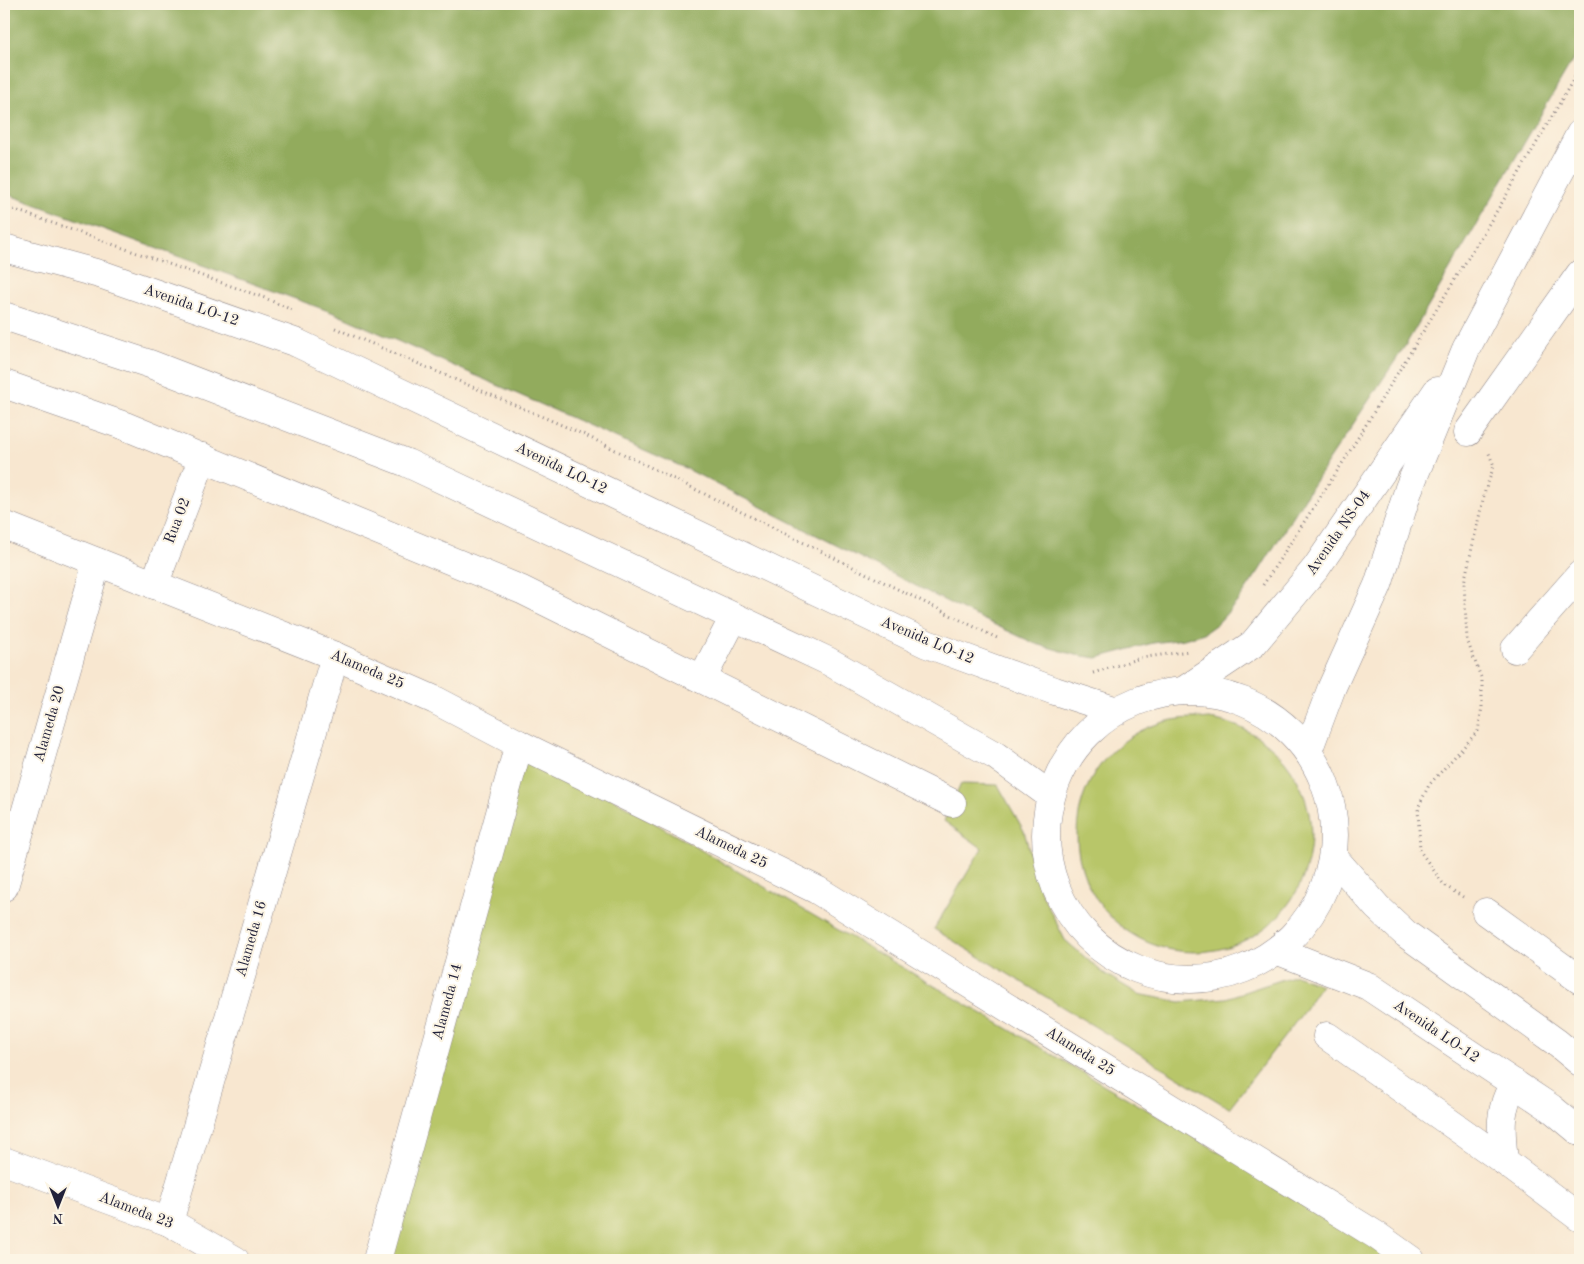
<svg xmlns="http://www.w3.org/2000/svg" width="1584" height="1264" font-family="'Old Standard TT',serif">
	<rect width="100%" height="100%" fill="#fcf5e5"/>
	<filter id="ink" filterUnits="userSpaceOnUse"><feTurbulence type="fractalNoise" baseFrequency=".02" numOctaves="2"/><feDisplacementMap in="SourceGraphic" scale="10" xChannelSelector="R" yChannelSelector="G"/><feConvolveMatrix kernelMatrix="1 2 1 2 8 2 1 2 1" color-interpolation-filters="sRGB"/></filter>
	<filter id="wash" filterUnits="userSpaceOnUse"><feTurbulence type="fractalNoise" baseFrequency=".0096" numOctaves="4" result="noise"/><feDisplacementMap in="SourceGraphic" scale="20" xChannelSelector="R" yChannelSelector="G"/><feGaussianBlur stdDeviation="1.12" result="paint"/><feColorMatrix in="noise" values="0 0 0 0 0 0 0 0 0 0 0 0 0 0 0 0 0 1.4 0 .05"/><feComposite in="paint" operator="in"/></filter>
	<g filter="url(#wash)">
		<rect width="100%" height="100%" fill="#f8e7d0"/>
		<g fill="#b8c669" stroke="#6d7452">
			<circle cx="1194" cy="835" r="117"/>
			<path d="M519 744 1405 1260H377Z"/>
			<path d="M961 784 998 785 1024 831 1040 890 1065 940 1102 972 1138 994 1180 1002 1226 998 1296 975 1321 985 1301 1015 1229 1108 934 929 982 848 944 821Z"/>
		</g>
		<path fill="#92ab5d" stroke="#5a664c" d="M4 4H1580V48L1405 346 1312 486 1259 571 1239 600 1218 623 1204 633 1184 639 1153 643 1097 658 1076 655 1036 644 965 611 685 468 334 313 4 193Z"/>
	</g>
	<g filter="url(#ink)">
		<g fill="none" stroke-linecap="round" stroke-linejoin="round">
			<defs>
				<g id="minor">
					<path d="M4 248 103 275 297 343 927 644 1055 691 1111 709"/>
					<path d="M4 316 150 364 407 463 828 661 996 756 1051 796"/>
					<path d="M4 384 125 426 522 590 952 803"/>
					<path d="M1468 432 1580 274"/>
					<path d="M4 525 335 656 435 700 519 744 817 890 1376 1235 1411 1260"/>
					<path d="M154 585 203 457"/>
					<path d="M1515 649 1580 575"/>
					<path d="M702 679 734 617"/>
					<circle cx="1190" cy="835" r="144"/>
					<path d="M1183 691 1253 644 1316 568 1437 391"/>
					<path d="M1308 751 1332 687 1378 585 1409 488 1466 349 1580 134"/>
					<path d="M1335 859 1377 907 1406 934 1556 1042 1580 1062"/>
					<path d="M4 887 97 562"/>
					<path d="M1486 912 1580 980"/>
					<path d="M1281 952 1368 986 1551 1108 1580 1132"/>
					<path d="M1327 1036 1504 1161 1580 1218"/>
					<path d="M4 1161 169 1222 235 1260"/>
					<path d="M1504 1161C1501 1131 1498 1111 1514 1083"/>
					<path d="M169 1222 335 656"/>
					<path d="M377 1260 519 744"/>
				</g>
			</defs>
			<use href="#minor" stroke="#8d8486" stroke-width="29"/>
			<g stroke="#8d8486" stroke-width="3" stroke-dasharray="1 4" stroke-linecap="butt">
				<path d="M4 206 265 298 292 310"/>
				<path d="M335 328 585 435 997 638"/>
				<path d="M1263 585 1345 459 1506 196 1580 68"/>
				<path d="M1093 673 1140 658 1189 651"/>
				<path d="M1463 897 1444 885 1420 851 1418 808 1429 785 1478 731 1482 707V680L1467 640 1464 583 1485 491 1494 466 1488 451"/>
			</g>
			<use href="#minor" stroke="#fff" stroke-width="28"/>
		</g>
	</g>
	<g text-anchor="middle" dominant-baseline="central" stroke-width="4" stroke-linejoin="round" paint-order="stroke">
		<g font-size="15" fill="#22223b" stroke="#fcf5e5">
			<text transform="translate(191 306) rotate(19)">Avenida LO-12</text>
			<text transform="translate(561 469) rotate(26)">Avenida LO-12</text>
			<text transform="translate(178 521) rotate(-69)">Rua 02</text>
			<text transform="translate(1339 533) rotate(-55)">Avenida NS-04</text>
			<text transform="translate(927 641) rotate(23)">Avenida LO-12</text>
			<text transform="translate(367 670) rotate(23)">Alameda 25</text>
			<text transform="translate(50 724) rotate(-74)">Alameda 20</text>
			<text transform="translate(731 848) rotate(26)">Alameda 25</text>
			<text transform="translate(252 939) rotate(-74)">Alameda 16</text>
			<text transform="translate(448 1002) rotate(-75)">Alameda 14</text>
			<text transform="translate(1436 1032) rotate(34)">Avenida LO-12</text>
			<text transform="translate(1080 1052) rotate(32)">Alameda 25</text>
			<text transform="translate(136 1211) rotate(21)">Alameda 23</text>
		</g>
	</g>
	<rect width="1584" height="1264" fill="none" stroke="#fcf5e5" stroke-width="20"/>
	<g transform="translate(58 1206) rotate(180)" stroke="#fcf5e5" stroke-width="4" paint-order="stroke">
	<path d="M0-4L9 19L0 12L-9 19Z" fill="#22223b"/>
	<text y="-8" font-size="14" font-weight="bold" text-anchor="middle" fill="#22223b">N</text>
	</g>
</svg>
